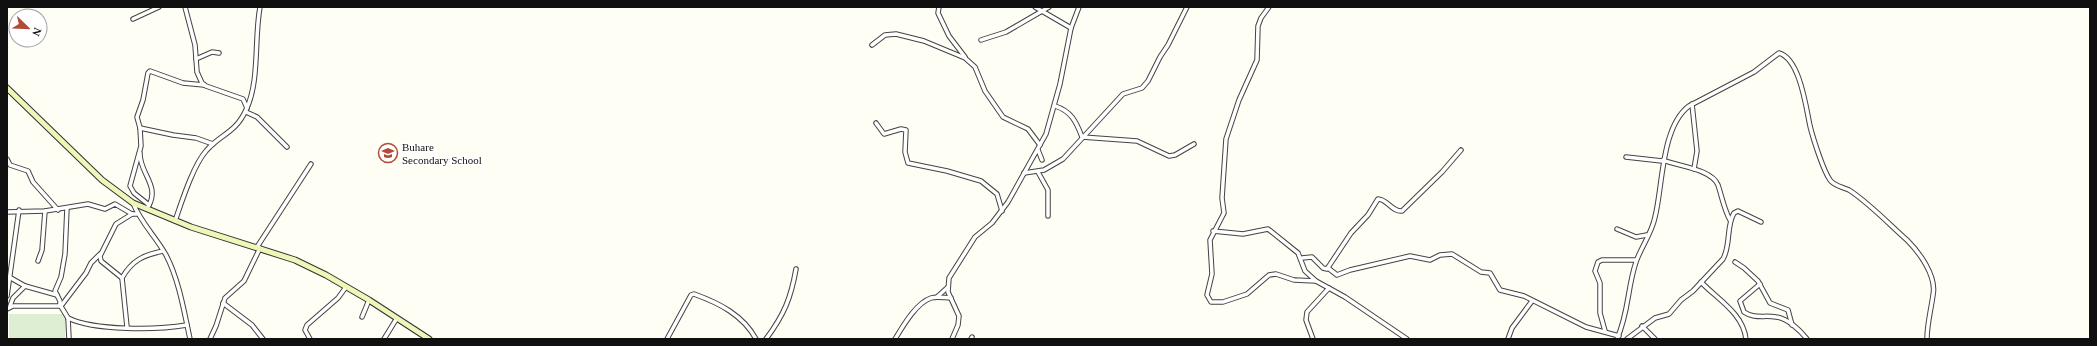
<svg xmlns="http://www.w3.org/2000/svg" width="2097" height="346" font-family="Georgia,serif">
	<rect width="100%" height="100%" fill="#fefef5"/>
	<path fill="#deeed2" d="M9 314H66L65 339H9Z"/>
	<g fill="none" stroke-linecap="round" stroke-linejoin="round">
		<defs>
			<g id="street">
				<path d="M185 7 195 45 197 72 202 83 206 86 243 99 247 108"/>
				<path d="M939 7 938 13 949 36 965 57"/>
				<path d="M1035 7 1071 28"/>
				<path d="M1269 7 1261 18 1258 26 1257 60 1239 100 1226 139 1222 198 1224 213 1210 240 1212 274 1207 295 1211 302H1223L1247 294 1269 275 1276 274 1294 280 1316 281 1345 297 1407 339"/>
				<path d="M133 19 159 7"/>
				<path d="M981 40 1006 32 1049 7"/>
				<path d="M872 45 885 35 896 34 924 41 965 58 975 67 985 91 1003 117 1028 129 1040 145"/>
				<path d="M196 59 212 52 219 53"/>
				<path d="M1692 104 1697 151 1694 169"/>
				<path d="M1055 106C1071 111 1076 121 1082 137L1137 141 1169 156 1175 155 1194 144"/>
				<path d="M246 112 257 117 287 147"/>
				<path d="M876 123 884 134 901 129 906 130 905 152 908 163 947 171 981 181 997 194 1002 211"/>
				<path d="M140 128 173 135 196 138 213 144"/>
				<path d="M1038 150 1042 160"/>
				<path d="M140 153C139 173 161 186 148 207"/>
				<path d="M1626 157 1662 161"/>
				<path d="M7 159 10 165 28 171 33 182 58 210"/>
				<path d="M1663 160C1677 166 1712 169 1718 185 1722 197 1724 209 1730 220"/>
				<path d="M1038 172 1048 190V216"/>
				<path d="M1024 173 1044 170 1063 159 1123 94 1142 88 1148 81 1160 57 1168 45 1187 7"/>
				<path d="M133 203C141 223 156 237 166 255 179 280 184 311 190 339"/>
				<path d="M149 205 134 193 130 186 141 146 140 128 137 117 143 100 148 73 150 71 183 83 204 85"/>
				<path d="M7 212 45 211 88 204 105 209 115 204 132 214H137"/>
				<path d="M175 221C182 201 193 166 206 151 220 134 235 134 246 110 260 81 254 39 260 7"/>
				<path d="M1617 229 1636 237 1647 235"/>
				<path d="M1213 231 1243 234 1268 229 1298 253 1305 271 1316 281"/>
				<path d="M257 247 311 164"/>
				<path d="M1302 258 1312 257 1323 268 1327 269 1351 233 1368 215 1378 199C1387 199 1392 212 1402 211L1442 172 1461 150"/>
				<path d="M38 261 42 250 45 211"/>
				<path d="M1735 262 1744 268 1758 281 1770 303 1788 310 1792 325"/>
				<path d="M1328 268 1337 275 1350 270 1410 256 1430 260 1440 255 1452 254 1481 272 1490 273 1500 290 1524 296 1586 327 1619 336"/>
				<path d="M9 277 25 286"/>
				<path d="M122 278 101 261 100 256 116 224 132 214"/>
				<path d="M1701 282C1717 299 1743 313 1746 339"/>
				<path d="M1760 284 1740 301 1744 312C1754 319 1765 315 1776 317 1787 318 1800 330 1807 339"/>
				<path d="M7 296 19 210"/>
				<path d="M937 297 948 287"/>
				<path d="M223 303 252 325 263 339"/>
				<path d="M60 305 68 318 69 339"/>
				<path d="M10 306 13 298 25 286 57 295"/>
				<path d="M61 306 86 273 91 263 100 254"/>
				<path d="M7 309 13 306H60V301L55 291 61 277 65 254 67 208"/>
				<path d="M362 317 369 300"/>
				<path d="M68 318C95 331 157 330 187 325"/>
				<path d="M1642 326 1655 339"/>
				<path d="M127 327 122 278C132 260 144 255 163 251"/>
				<path d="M1605 331 1600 313V283L1595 271 1598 262 1602 260H1636"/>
				<path d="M210 339 216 326 225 298 244 281 260 248"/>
				<path d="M310 339 305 330 307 325 338 298 346 287"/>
				<path d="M384 339 397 318"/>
				<path d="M667 339 691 295 694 294C719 303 743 315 756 339"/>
				<path d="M766 339C784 315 791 298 796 269"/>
				<path d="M895 339C903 326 916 303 931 298 937 296 945 298 951 298"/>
				<path d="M952 339 958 325 959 316 948 292 949 278 975 237 992 223 1008 202 1046 134 1060 84 1071 28 1079 7"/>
				<path d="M971 339 972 337"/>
				<path d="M1313 339 1306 320 1307 312 1329 288"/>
				<path d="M1508 339 1512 328 1532 301"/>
				<path d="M1617 339C1629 312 1627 289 1636 262 1641 247 1652 233 1655 217 1663 186 1661 127 1689 106L1754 72 1779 53C1800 59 1806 107 1810 126 1813 138 1823 170 1830 180 1834 186 1843 187 1849 190 1868 202 1889 224 1907 240 1919 252 1937 276 1933 295 1931 310 1927 324 1927 339"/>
				<path d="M1627 339 1655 318 1669 314 1681 300 1693 291 1723 259C1731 245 1726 226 1734 213L1738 211 1761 222"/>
			</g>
			<path id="secondary" d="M7 88 102 180 133 203 191 227 295 260 326 275 369 300 429 339"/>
		</defs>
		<use href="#street" stroke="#434343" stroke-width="5.5"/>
		<use href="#secondary" stroke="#323232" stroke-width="7"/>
		<use href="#street" stroke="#fff" stroke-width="3.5"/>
		<use href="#secondary" stroke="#f0f6b8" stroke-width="5"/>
	</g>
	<defs>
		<symbol id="school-ring" viewBox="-11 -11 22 22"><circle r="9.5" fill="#fff" stroke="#b14b38" stroke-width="1.5"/><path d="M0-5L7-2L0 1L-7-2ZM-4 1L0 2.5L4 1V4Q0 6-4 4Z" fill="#b14b38"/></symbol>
	</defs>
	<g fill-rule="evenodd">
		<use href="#school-ring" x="377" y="142" width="22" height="22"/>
	</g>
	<g text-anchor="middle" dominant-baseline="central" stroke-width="4" stroke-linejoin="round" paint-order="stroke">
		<g font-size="11" fill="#101010" stroke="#fff" text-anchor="start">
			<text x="402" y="147">Buhare<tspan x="402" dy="13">Secondary School</tspan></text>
		</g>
	</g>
	<rect width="2097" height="346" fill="none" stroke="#101010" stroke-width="16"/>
	<g transform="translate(28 28) rotate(113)"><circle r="19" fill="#ffffff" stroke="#9f9f9f"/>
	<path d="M0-3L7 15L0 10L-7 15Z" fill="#b14b38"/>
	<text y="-6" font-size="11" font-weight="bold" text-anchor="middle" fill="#101010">N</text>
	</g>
</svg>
